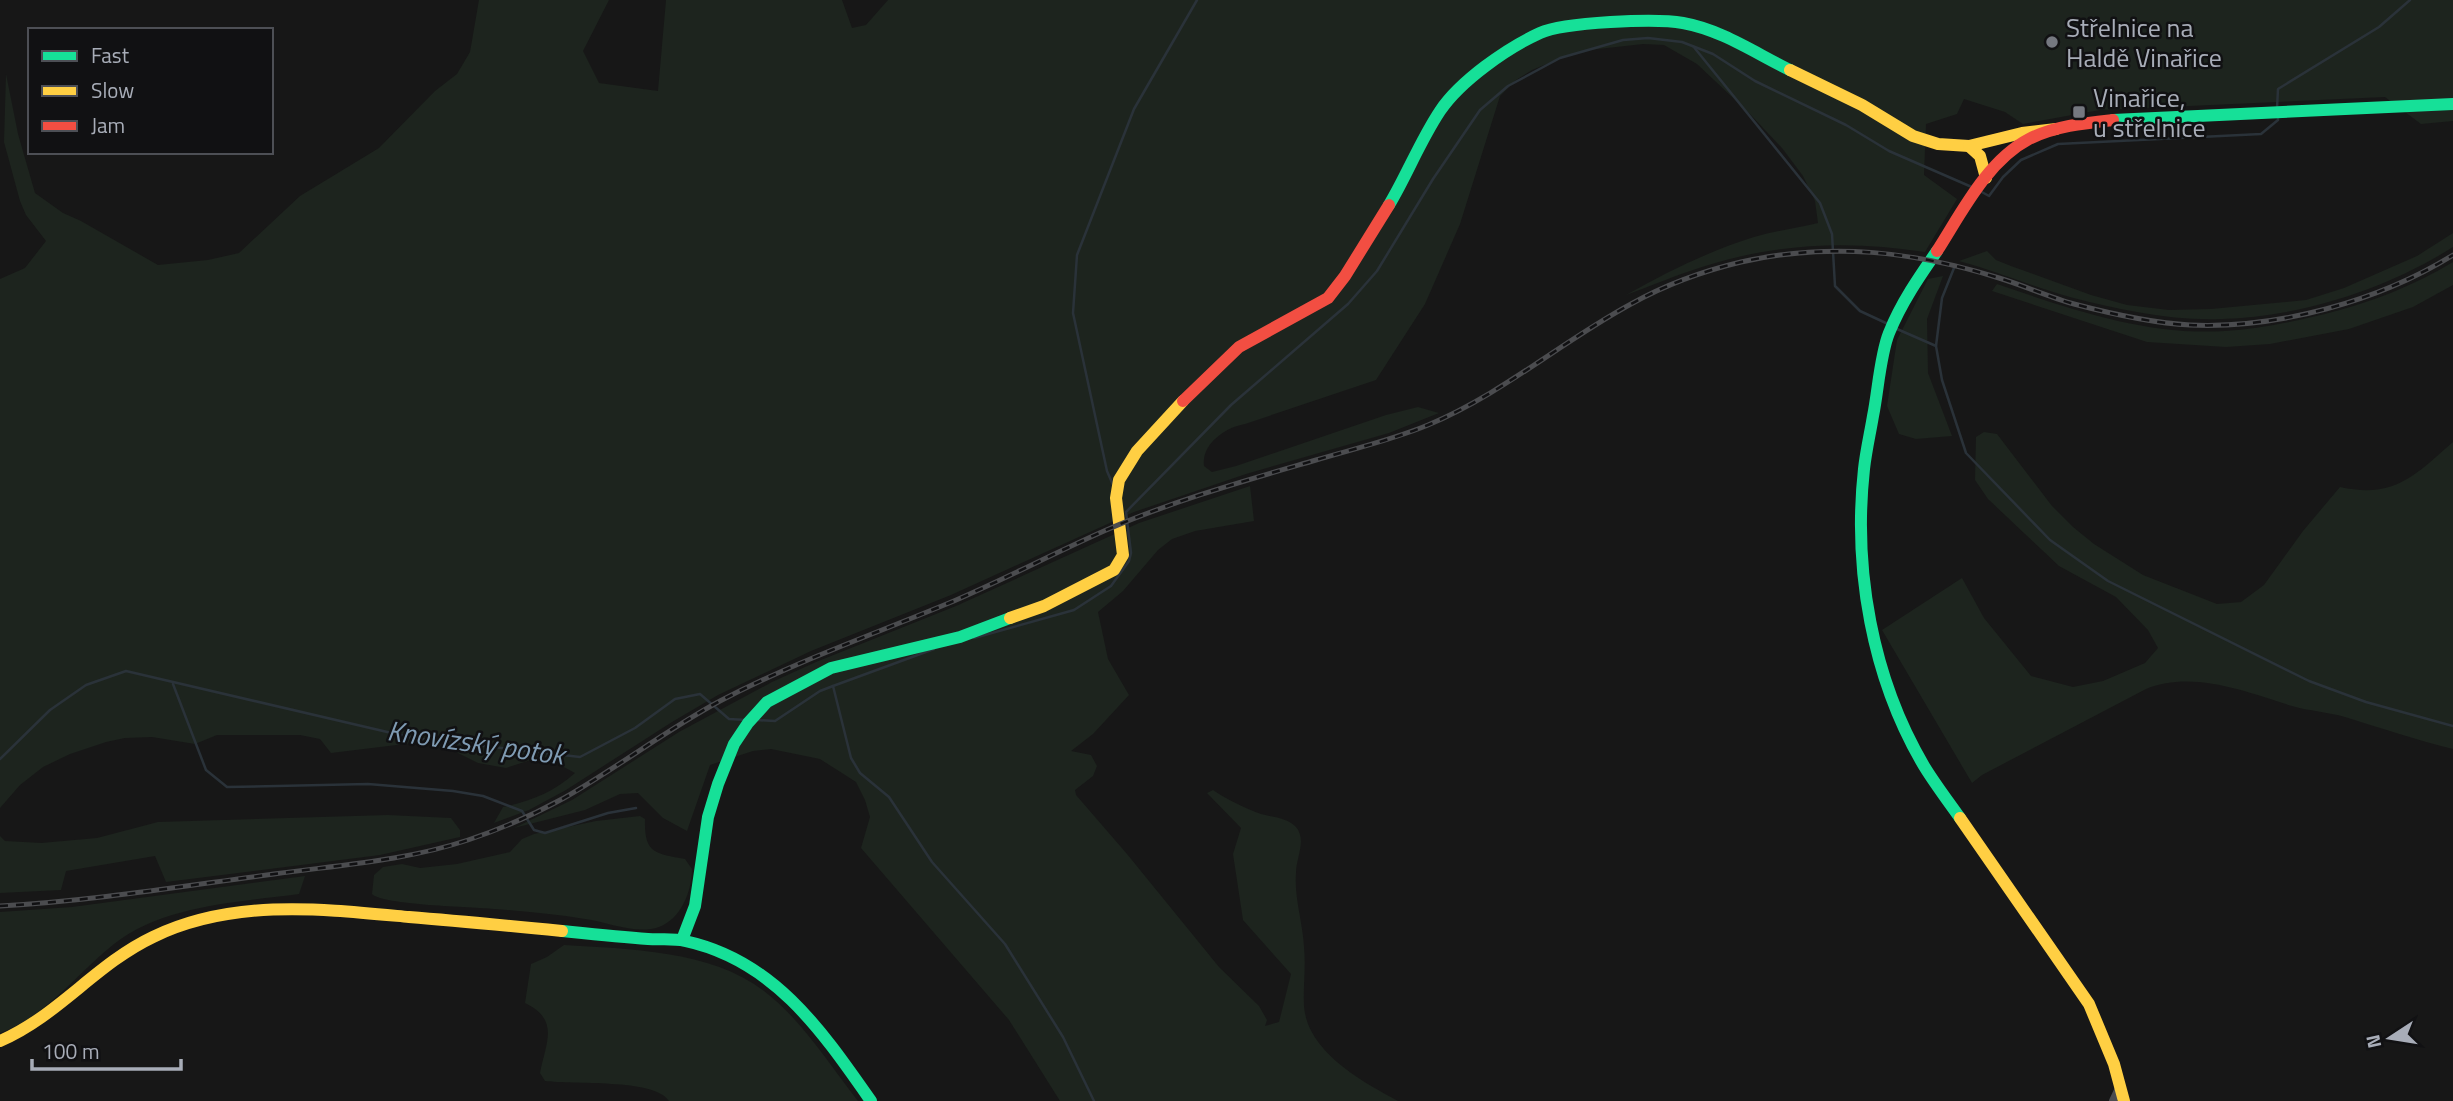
<svg xmlns="http://www.w3.org/2000/svg" width="2453" height="1101" font-family="'Titillium Web',sans-serif">
	<rect width="100%" height="100%" fill="#171717"/>
	<g fill="#1d241e">
		<path d="M479 0H609L583 51 599 83 658 91 666 0H842L852 28 866 25 888 0H2453V121L2421 124 2385 97 2100 110 2023 124 2005 112 1964 99 1957 114 1926 124 1924 175 1957 199 1925 252C1849 240 1776 243 1702 267 1676 275 1651 286 1626 295 1667 272 1709 251 1754 237 1775 231 1797 228 1818 223L1815 201 1803 176 1782 148 1749 113 1697 64 1664 45 1643 44 1589 50 1561 58 1532 70 1516 80 1500 96 1460 224 1425 304 1376 380 1245 424C1226 427 1201 444 1204 466L1212 472 1236 466 1386 415 1418 407 1439 413 1389 433 1246 474 1134 512 951 595 811 651 718 695 672 722 566 790 529 810 494 823 503 807C531 801 554 792 575 773L543 756 506 768 478 763 448 748 413 743 331 753 320 739 300 735H217L195 744 152 737 125 738 106 742 70 754 43 767 20 785 0 808V279L25 268 46 241 26 215 20 201 4 142 6 74 18 134 35 193 63 213 81 221 158 265 208 260 239 253 300 196 379 148 435 91 457 74 470 52Z"/>
		<path d="M2453 233V247C2387 289 2300 317 2222 319 2171 321 2120 310 2070 297 2033 287 1997 271 1959 261L1987 251 1996 260 2011 266 2091 295 2127 305 2169 310 2211 309 2306 300 2344 288 2417 256Z"/>
		<path d="M2453 262V285L2413 307 2349 329 2270 344 2226 347 2147 342 1992 291 1997 284C2070 309 2147 336 2225 331 2259 329 2292 322 2325 314 2370 303 2413 286 2453 262Z"/>
		<path d="M1943 276 1927 319 1928 373 1952 436 1916 439 1899 434 1887 406 1897 340 1928 279Z"/>
		<path d="M1984 432 1997 434 2052 506 2073 527 2094 544 2143 575 2217 604 2241 602 2264 585 2303 531 2340 487C2395 499 2415 475 2453 442V749C2416 740 2381 728 2345 717 2328 712 2309 711 2292 706 2246 692 2193 670 2146 689L1982 775 1972 783 1882 630 1962 578 1984 618 2031 676 2073 687 2103 681 2145 663 2158 648 2148 630 2116 597 2059 566 1988 499 1975 480 1976 437Z"/>
		<path d="M1250 486 1254 521 1195 531 1172 539 1158 550 1123 591 1098 612 1108 659 1129 695 1093 734 1071 751 1091 755 1097 766 1093 776 1075 790 1076 795 1127 854 1219 967 1259 1006 1267 1020 1265 1026 1279 1022 1291 974 1243 920 1233 854 1241 828 1207 793 1213 790C1228 800 1245 808 1261 814 1272 817 1288 818 1296 827 1307 840 1296 858 1296 873 1294 898 1303 923 1304 947 1306 967 1303 987 1304 1006 1307 1052 1363 1082 1398 1101H1060L1009 1020 861 848 870 817 865 800 856 782 820 759 771 749 753 751 710 765 687 831 663 818 638 793 620 794 585 810 514 828 572 800 679 732 772 682 816 662 956 606 1139 523Z"/>
		<path d="M388 815 451 818 460 830V837L380 855 166 882 155 856 66 871 61 890 0 893V836L5 841 41 843 97 838 158 822Z"/>
		<path d="M640 816 645 819C644 854 655 853 685 859L692 869C692 891 681 919 659 927 637 935 607 922 585 919 555 914 524 911 494 909 473 907 382 905 372 894L374 875 383 867 402 864 420 868 457 864 510 852 522 839 534 834 596 821Z"/>
		<path d="M305 876 299 894C239 902 163 905 114 944 76 974 47 1016 0 1033V912L72 907Z"/>
		<path d="M564 945C628 949 711 950 764 991 802 1020 829 1064 858 1101H669C655 1078 571 1085 545 1081L540 1073C546 1042 560 1020 525 1003L531 964 547 957Z"/>
	</g>
	<g fill="none" stroke-linecap="round" stroke-linejoin="round">
		<g stroke="#2a3239" stroke-width="2.5">
			<path d="M1693 46 1820 203 1832 234 1835 286 1860 311 1888 324"/>
			<path d="M2277 108 2278 89 2379 27 2410 0"/>
			<path d="M1980 191 1989 196 2003 177 2021 160 2058 144 2261 134 2278 120V115"/>
			<path d="M1897 329 1936 346 1942 380 1966 453 2050 540 2108 581 2309 681 2366 702 2453 726"/>
			<path d="M1936 346 1942 298 1954 268"/>
			<path d="M1113 485 1107 471 1073 313 1077 255 1134 109 1197 0"/>
			<path d="M974 638 1074 610 1111 586 1129 561 1131 553 1126 512 1231 405 1348 304 1377 271 1433 179 1480 110 1508 86 1560 58 1623 40 1648 38 1682 42 1713 54 1755 81 1846 125 1889 151 1974 188"/>
			<path d="M173 684 206 770 227 787 368 784 453 791 483 796 522 811 534 830 545 833 608 813 636 808"/>
			<path d="M833 686 934 649"/>
			<path d="M756 720 775 721 820 691 833 686 851 758 860 773 889 797 932 862 1005 944 1063 1037 1094 1101"/>
			<path d="M0 759 50 710 86 685 126 671 413 738 580 757 635 728 675 699 700 694 729 719 746 720"/>
		</g>
		<path stroke="#4b4c50" stroke-width="8" d="M2113 1101 2120 1086"/>
		<g stroke="#16e098" stroke-width="12">
			<path d="M2113 120 2453 104"/>
			<path d="M1389 205C1407 175 1420 141 1440 111 1460 81 1507 48 1540 33 1564 22 1656 18 1683 23 1722 30 1755 53 1790 70"/>
			<path d="M1937 251C1919 277 1901 303 1889 333 1880 355 1878 392 1873 416 1870 434 1866 451 1864 469 1853 569 1872 678 1924 766 1935 784 1948 801 1960 818"/>
			<path d="M562 931C591 934 619 937 648 939 660 940 673 938 685 941 774 960 822 1031 871 1101"/>
			<path d="M682 940 695 906 708 817 718 784 734 744 748 723 767 702 831 668 960 637 1010 618"/>
		</g>
		<g stroke="#ffcf43" stroke-width="12">
			<path d="M1790 70 1862 105 1913 136 1938 144 1969 146 2022 133 2056 129"/>
			<path d="M1969 146 1980 156 1986 178"/>
			<path d="M1010 618 1044 606 1114 570 1123 555 1116 498 1119 480 1137 451 1183 401"/>
			<path d="M1960 818 2089 1004 2114 1064 2124 1101"/>
			<path d="M0 1041C58 1016 96 964 153 937 233 898 324 909 409 917 460 921 511 926 562 931"/>
		</g>
		<g stroke="#f24e42" stroke-width="12">
			<path d="M1937 251C1962 212 1987 161 2029 139 2055 126 2085 123 2113 120"/>
			<path d="M1183 401 1239 347 1328 298 1345 276 1389 205"/>
		</g>
		<defs>
			<path id="rail" d="M0 906C92 901 183 886 274 874 339 865 405 861 468 840 501 829 533 815 564 798 617 768 666 730 720 701 794 662 872 635 949 603 1001 581 1052 554 1104 531 1172 501 1244 481 1316 460 1353 449 1392 440 1428 425 1502 394 1561 342 1631 304 1665 285 1703 271 1741 262 1831 242 1912 251 1999 278 2025 286 2049 297 2074 304 2112 314 2151 323 2190 325 2278 329 2379 301 2453 255"/>
		</defs>
		<use href="#rail" stroke="#4b4c4f" stroke-width="5"/>
		<use href="#rail" stroke="#111113" stroke-width="2.5" stroke-dasharray="8" stroke-linecap="butt"/>
	</g>
	<g fill="#757880" stroke="#111113" stroke-width="2.5">
		<circle cx="2052" cy="42" r="7"/>
		<rect x="2072" y="105" width="14" height="14" rx="3.5"/>
	</g>
	<g text-anchor="middle" dominant-baseline="central" stroke-width="5" stroke-linejoin="round" paint-order="stroke">
		<g font-size="26" fill="#a8adb8" stroke="#111113" text-anchor="start">
			<text x="2066" y="27">Střelnice na<tspan x="2066" dy="30">Haldě Vinařice</tspan></text>
			<text x="2093" y="97">Vinařice,<tspan x="2093" dy="30">u střelnice</tspan></text>
		</g>
		<g font-size="28" font-style="italic" fill="#7f9bb3" stroke="#111113">
			<text transform="translate(476 742) rotate(8)">Knovízský potok</text>
		</g>
	</g>
	<rect x="28" y="28" width="245" height="126" fill="#111113" stroke="#4d4f55" stroke-width="2"/>
	<rect x="42" y="51" width="35" height="10" fill="#16e098" stroke="#4d4f55" stroke-width="2"/>
	<text x="91" y="63" font-size="21" fill="#a8adb8">Fast</text>
	<rect x="42" y="86" width="35" height="10" fill="#ffcf43" stroke="#4d4f55" stroke-width="2"/>
	<text x="91" y="98" font-size="21" fill="#a8adb8">Slow</text>
	<rect x="42" y="121" width="35" height="10" fill="#f24e42" stroke="#4d4f55" stroke-width="2"/>
	<text x="91" y="133" font-size="21" fill="#a8adb8">Jam</text>
	<g transform="translate(2390 1038) rotate(258)" stroke="#111113" stroke-width="5" paint-order="stroke">
	<path d="M0-5L12 26L0 18L-12 26Z" fill="#a8adb8"/>
	<text y="-10" font-size="19" font-weight="bold" text-anchor="middle" fill="#a8adb8">N</text>
	</g>
	<path d="M32 1059v10h149v-10" fill="none" stroke="#a8adb8" stroke-width="3.5"/>
	<text x="42" y="1059" font-size="21" fill="#a8adb8" stroke="#111113" stroke-width="5" paint-order="stroke">100 m</text>
</svg>
